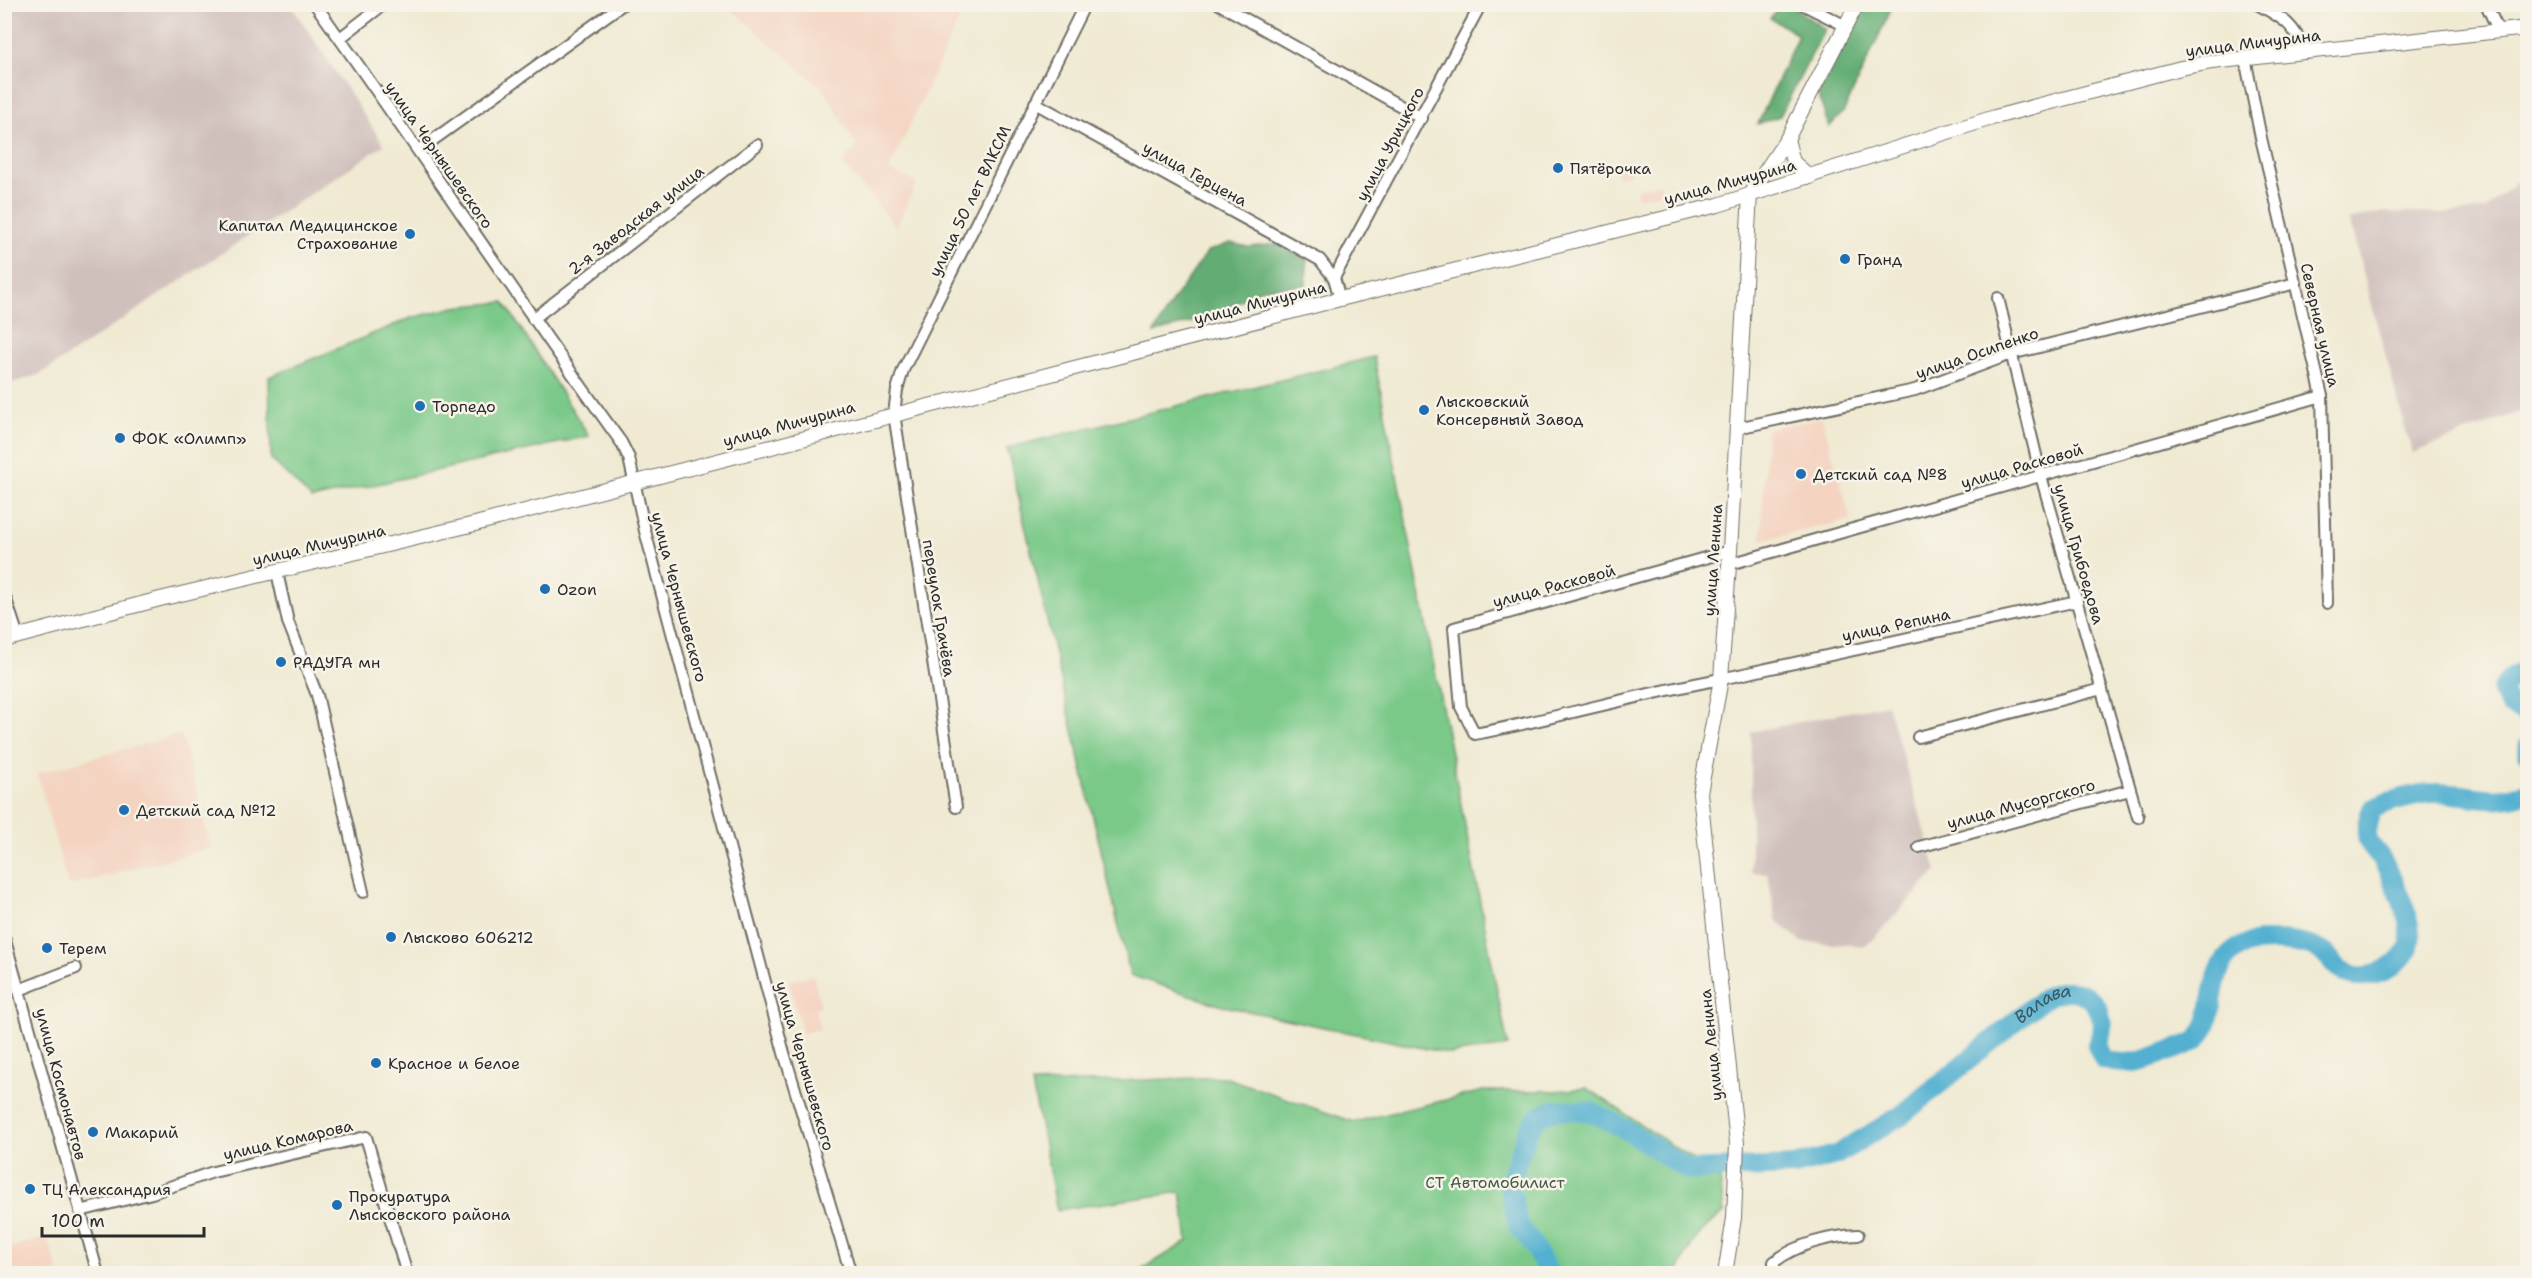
<svg xmlns="http://www.w3.org/2000/svg" width="2532" height="1278" font-family="'Shantell Sans',sans-serif">
	<rect width="100%" height="100%" fill="#f7f3e8"/>
	<filter id="ink" filterUnits="userSpaceOnUse"><feTurbulence type="fractalNoise" baseFrequency=".0167" numOctaves="2"/><feDisplacementMap in="SourceGraphic" scale="12" xChannelSelector="R" yChannelSelector="G"/><feConvolveMatrix kernelMatrix="1 2 1 2 8 2 1 2 1" color-interpolation-filters="sRGB"/></filter>
	<filter id="wash" filterUnits="userSpaceOnUse"><feTurbulence type="fractalNoise" baseFrequency=".008" numOctaves="4" result="noise"/><feDisplacementMap in="SourceGraphic" scale="24" xChannelSelector="R" yChannelSelector="G"/><feGaussianBlur stdDeviation="1.35" result="paint"/><feColorMatrix in="noise" values="0 0 0 0 0 0 0 0 0 0 0 0 0 0 0 0 0 1.4 0 .05"/><feComposite in="paint" operator="in"/></filter>
	<g filter="url(#wash)">
		<rect width="100%" height="100%" fill="#f0ead3"/>
		<g fill="#f4d3c1">
			<path d="M734 5 950 4 963 11 889 170 917 183 896 226 842 164 857 146 824 90 731 9Z"/>
			<path d="M1628 164 1632 173 1618 177 1614 168Z"/>
			<path d="M1660 183 1663 192 1638 198 1636 189Z"/>
			<path d="M1822 418 1851 520 1761 540 1767 429Z"/>
			<path d="M181 734 211 848 68 886 37 773Z"/>
			<path d="M813 975 821 1006 815 1008 820 1029 802 1033 789 981Z"/>
			<path d="M47 1237 59 1273H5V1249Z"/>
		</g>
		<g fill="#d0c0bc">
			<path d="M5 4 291 5 384 145 41 374 5 385Z"/>
			<path d="M2527 180V409L2412 453 2349 220 2384 212 2443 214 2485 210 2516 182Z"/>
			<path d="M1887 704 1937 871 1866 946 1802 942 1776 920 1768 874 1751 872V732Z"/>
		</g>
		<g fill="#7ac989" stroke="#527a5a" stroke-width="1.5">
			<path d="M504 302 589 436 312 499 271 459 269 377 411 318 455 307Z"/>
			<path d="M1374 357 1508 1046 1451 1054 1219 1005 1130 975 1007 448Z"/>
			<path d="M1224 1077 1354 1122 1483 1091H1555L1587 1088 1720 1178 1724 1213C1699 1229 1689 1247 1677 1273H1136L1188 1241 1181 1192 1057 1210 1032 1084Z"/>
		</g>
		<g fill="#63ad75" stroke="#476c50" stroke-width="1.5">
			<path d="M1782 5H1790L1825 29 1780 116 1758 124 1798 35 1770 18Z"/>
			<path d="M1864 5H1893L1844 111 1829 127 1818 95Z"/>
			<path d="M1230 243 1248 247 1277 244 1307 260 1306 285 1263 288 1213 316 1154 333 1172 302 1208 251Z"/>
		</g>
		<g fill="none" stroke-linecap="round" stroke-linejoin="round">
			<g stroke="#52b0d0" stroke-width="20">
				<path d="M2528 672C2515 671 2507 680 2502 691L2510 705 2521 711 2528 708"/>
				<path d="M2528 746V754"/>
				<path id="s1" d="M1550 1274 1530 1240 1519 1228 1509 1185 1528 1130 1540 1115 1558 1109 1592 1112 1625 1129 1688 1170 1794 1166 1836 1155 1903 1114 2028 1011C2037 1004 2048 994 2060 992 2093 985 2111 1017 2097 1045L2104 1060C2124 1066 2142 1062 2161 1054 2172 1050 2191 1046 2198 1038 2219 1016 2205 969 2237 949 2258 936 2305 940 2325 953 2330 957 2332 963 2337 967 2359 986 2392 973 2407 951 2420 932 2392 876 2381 858 2377 852 2370 846 2368 840 2365 828 2368 819 2372 809 2388 801 2417 793 2435 793 2467 792 2497 807 2528 791"/>
			</g>
		</g>
	</g>
	<g filter="url(#ink)">
		<g fill="none" stroke-linecap="round" stroke-linejoin="round">
			<defs>
				<g id="minor">
					<path d="M315 4C419 149 517 298 621 442L629 458 645 531 784 1053 851 1274"/>
					<path d="M1219 4 1422 118"/>
					<path d="M1802 4 1846 26"/>
					<path d="M2257 4C2286 20 2292 23 2307 53"/>
					<path d="M2486 4 2499 32"/>
					<path d="M340 38 384 4"/>
					<path d="M2245 58 2261 138 2322 396 2327 603"/>
					<path d="M1035 103 1320 260 1334 278"/>
					<path d="M419 150 623 4"/>
					<path d="M1998 298 2041 476 2138 817"/>
					<path d="M1340 299 1334 278 1481 4"/>
					<path d="M533 319 757 145"/>
					<path d="M1737 428 1915 390 2011 354 2296 283"/>
					<path d="M1730 551 1454 628 1461 707 1475 734C1558 718 1638 694 1721 679L2077 601"/>
					<path d="M1730 564 2322 396"/>
					<path d="M277 572 288 622 317 695 363 892"/>
					<path d="M4 594 18 636"/>
					<path d="M1918 737 2102 689"/>
					<path d="M956 807 894 414 897 390 903 370 1085 4"/>
					<path d="M1919 847 2130 790"/>
					<path d="M4 937 98 1274"/>
					<path d="M19 990 76 968"/>
					<path d="M80 1211 152 1193 213 1172 366 1137 407 1274"/>
					<path d="M1774 1274V1262C1797 1244 1829 1236 1858 1235"/>
				</g>
				<g id="secondary">
					<path d="M1787 139 1793 162 1810 177"/>
					<path d="M4 640 160 599 475 524 1340 299 1718 205 1995 117 2181 68 2212 62 2528 28"/>
					<path d="M1725 1274 1734 1218 1737 1143 1700 793 1721 679 1730 551 1750 194 1787 139 1857 4"/>
				</g>
			</defs>
			<use href="#minor" stroke="#706e66" stroke-width="14"/>
			<use href="#secondary" stroke="#706e66" stroke-width="16"/>
			<use href="#minor" stroke="#fff" stroke-width="10"/>
			<use href="#secondary" stroke="#fff" stroke-width="14"/>
		</g>
	</g>
	<g fill="#1f6fb2" stroke="#f7f3e8" stroke-width="2">
		<circle cx="1558" cy="168" r="6"/>
		<circle cx="410" cy="234" r="6"/>
		<circle cx="1845" cy="259" r="6"/>
		<circle cx="420" cy="406" r="6"/>
		<circle cx="1424" cy="410" r="6"/>
		<circle cx="120" cy="438" r="6"/>
		<circle cx="1801" cy="474" r="6"/>
		<circle cx="545" cy="589" r="6"/>
		<circle cx="281" cy="662" r="6"/>
		<circle cx="124" cy="810" r="6"/>
		<circle cx="391" cy="937" r="6"/>
		<circle cx="47" cy="948" r="6"/>
		<circle cx="376" cy="1063" r="6"/>
		<circle cx="93" cy="1132" r="6"/>
		<circle cx="30" cy="1189" r="6"/>
		<circle cx="337" cy="1205" r="6"/>
	</g>
	<g text-anchor="middle" dominant-baseline="central" stroke-width="5" stroke-linejoin="round" paint-order="stroke">
		<g font-size="16" fill="#2b2b2b" stroke="#f7f3e8">
			<text transform="translate(2253 43) rotate(-7)">улица Мичурина</text>
			<text transform="translate(1390 144) rotate(-62)">улица Урицкого</text>
			<text transform="translate(439 155) rotate(55)">улица Чернышевского</text>
			<text transform="translate(1195 174) rotate(29)">улица Герцена</text>
			<text transform="translate(1730 182) rotate(-15)">улица Мичурина</text>
			<text transform="translate(970 201) rotate(-64)">улица 50 лет ВЛКСМ</text>
			<text transform="translate(636 220) rotate(-38)">2-я Заводская улица</text>
			<text transform="translate(1260 303) rotate(-14)">улица Мичурина</text>
			<text transform="translate(2320 325) rotate(77)">Северная улица</text>
			<text transform="translate(1977 353) rotate(-19)">улица Осипенко</text>
			<text transform="translate(789 424) rotate(-15)">улица Мичурина</text>
			<text transform="translate(2022 466) rotate(-16)">улица Расковой</text>
			<text transform="translate(319 545) rotate(-13)">улица Мичурина</text>
			<text transform="translate(2079 554) rotate(74)">улица Грибоедова</text>
			<text transform="translate(1713 560) rotate(-86)">улица Ленина</text>
			<text transform="translate(1554 586) rotate(-15)">улица Расковой</text>
			<text transform="translate(679 597) rotate(75)">улица Чернышевского</text>
			<text transform="translate(939 608) rotate(81)">переулок Грачёва</text>
			<text transform="translate(1896 625) rotate(-12)">улица Репина</text>
			<text transform="translate(2021 804) rotate(-15)">улица Мусоргского</text>
			<text transform="translate(1711 1045) rotate(-96)">улица Ленина</text>
			<text transform="translate(805 1066) rotate(74)">улица Чернышевского</text>
			<text transform="translate(61 1084) rotate(75)">улица Космонавтов</text>
			<text transform="translate(288 1140) rotate(-13)">улица Комарова</text>
		</g>
		<g font-size="16" fill="#2b2b2b" stroke="#f7f3e8" text-anchor="start">
			<text x="1570" y="168">Пятёрочка</text>
			<text x="398" y="225" text-anchor="end">Капитал Медицинское<tspan x="398" dy="18">Страхование</tspan></text>
			<text x="1857" y="259">Гранд</text>
			<text x="1436" y="401">Лысковский<tspan x="1436" dy="18">Консервный Завод</tspan></text>
			<text x="432" y="406">Торпедо</text>
			<text x="132" y="438">ФОК «Олимп»</text>
			<text x="1813" y="474">Детский сад №8</text>
			<text x="557" y="589">Ozon</text>
			<text x="293" y="662">РАДУГА мн</text>
			<text x="136" y="810">Детский сад №12</text>
			<text x="403" y="937">Лысково 606212</text>
			<text x="59" y="948">Терем</text>
			<text x="388" y="1063">Красное и белое</text>
			<text x="105" y="1132">Макарий</text>
			<text x="42" y="1189">ТЦ Александрия</text>
			<text x="349" y="1196">Прокуратура<tspan x="349" dy="18">Лысковского района</tspan></text>
		</g>
		<g font-size="16" fill="#435a47" stroke="#f7f3e8">
			<text x="1495" y="1182">СТ Автомобилист</text>
		</g>
		<g font-size="18" font-style="italic" fill="#395a65" stroke="#f7f3e8">
			<text stroke="none"><textPath href="#s1" startOffset="750">Валава</textPath></text>
		</g>
	</g>
	<rect width="2532" height="1278" fill="none" stroke="#f7f3e8" stroke-width="24"/>
	<path d="M42 1227v9h162v-9" fill="none" stroke="#2b2b2b" stroke-width="3"/>
	<text x="51" y="1227" font-size="18" fill="#2b2b2b" stroke="#f7f3e8" stroke-width="4.5" paint-order="stroke">100 m</text>
</svg>
